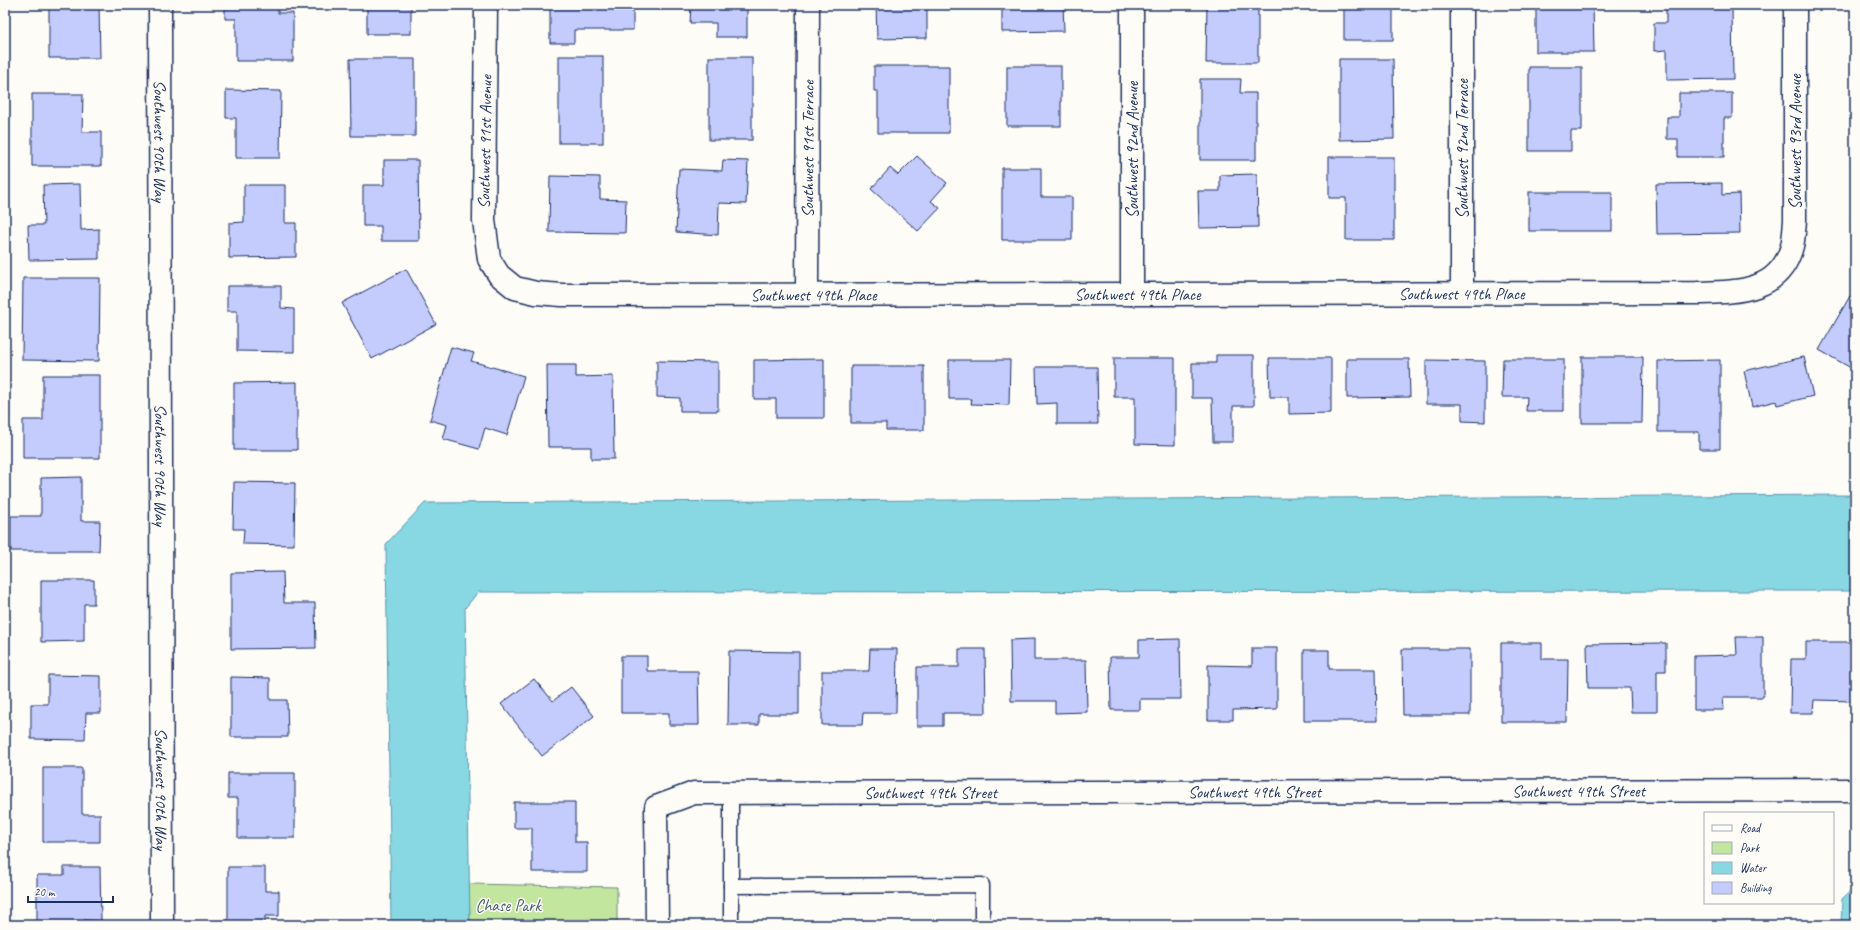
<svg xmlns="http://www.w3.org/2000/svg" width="1860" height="930" font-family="Caveat,sans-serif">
	<rect width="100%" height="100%" fill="#fdfcf7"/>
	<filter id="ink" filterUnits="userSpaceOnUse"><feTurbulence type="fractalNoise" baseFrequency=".025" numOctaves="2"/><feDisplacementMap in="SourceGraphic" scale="8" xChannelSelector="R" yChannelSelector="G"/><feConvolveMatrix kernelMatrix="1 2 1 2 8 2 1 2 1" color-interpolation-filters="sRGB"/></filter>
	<g filter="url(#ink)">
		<path fill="#c3e69f" stroke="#6f8a7e" d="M469 884 617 887V925H470Z"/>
		<g fill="#88d8e4" stroke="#5c94ae">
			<path d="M1855 495V591L478 592 465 608 470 925H391L386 544 425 503Z"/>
			<path d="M1855 887V925H1841L1842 899Z"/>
		</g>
		<g fill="#c4ccfe" stroke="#1b2f5e">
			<path d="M49 5H99L100 58H49Z"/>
			<path d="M225 5H278V13H293V61H236V19H225Z"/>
			<rect x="367" y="5" width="44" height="29"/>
			<path d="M550 5H633V30H574V43H550Z"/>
			<path d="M691 5H747V37H716V23H690Z"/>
			<path d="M876 5H927V38L877 39Z"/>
			<path d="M1002 5H1063L1064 31 1002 32Z"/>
			<path d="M1207 5H1258V63H1206Z"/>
			<rect x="1344" y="5" width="49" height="35"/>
			<path d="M1536 5H1593L1594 52H1536Z"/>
			<path d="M1666 5H1732L1733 79 1667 80V50L1654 51V23H1666Z"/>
			<rect x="559" y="56" width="44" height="87"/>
			<rect x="709" y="57" width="43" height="83"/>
			<path d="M350 59H415V136H351Z"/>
			<path d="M1339 59H1393L1394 139 1339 140Z"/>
			<path d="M874 66H949V133H878V91H874Z"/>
			<rect x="1007" y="66" width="54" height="60"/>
			<path d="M1529 67H1582V131H1571V151H1529Z"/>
			<path d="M1200 79H1241L1240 93H1256V160H1200Z"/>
			<path d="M226 90 281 91 280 158H236V118H226Z"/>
			<path d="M1679 93H1732V118H1724V157H1678V139H1667V117H1679Z"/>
			<path d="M32 94H83L82 132H101V166H32Z"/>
			<path d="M917 156 947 183 931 201 940 208 918 231 871 189 890 168 898 175Z"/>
			<path d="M1329 157H1394V240H1346V198H1329Z"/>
			<path d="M384 160H418L419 241H381V226H363V185H384Z"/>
			<path d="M723 160 748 161 746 204 719 203 718 235 676 232 679 169 722 171Z"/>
			<path d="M1002 168H1041V197H1072V240H1002Z"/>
			<path d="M1257 174 1258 227 1199 228 1198 191H1220V175Z"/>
			<path d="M550 176 600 177V199L626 200 625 233 549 232Z"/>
			<path d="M1722 183V195L1739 194 1740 233 1657 234 1656 184Z"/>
			<path d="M80 184 81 230 99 229V259L29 260 28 225H44L43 185Z"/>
			<path d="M244 185H285V223H296V257L229 258V223L244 222Z"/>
			<rect x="1529" y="192" width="83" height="39"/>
			<path d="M406 269 436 324 372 359 342 303Z"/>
			<path d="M23 278H100L99 361 22 360Z"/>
			<path d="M227 286H281V308L294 309V352L237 351V311H227Z"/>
			<path d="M1850 296 1855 299V361L1851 368 1819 350Z"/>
			<path d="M451 347 474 353 471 361 524 376 507 435 485 428 479 449 443 439 447 425 430 420Z"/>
			<path d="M1216 355H1254V406H1233V442H1213L1212 398H1192V363H1216Z"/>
			<path d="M1582 357H1643L1642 423H1582Z"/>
			<path d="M1804 357 1813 396 1777 405 1776 401 1752 407 1744 371Z"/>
			<path d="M1114 358H1175V445L1135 444V397H1114Z"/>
			<path d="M1269 358H1331V413L1289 414V397H1270Z"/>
			<path d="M824 359V418H776V399H754V360Z"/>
			<path d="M1347 359H1409L1410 397 1347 398Z"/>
			<path d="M1503 359H1564V411H1526L1527 397H1502Z"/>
			<path d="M949 360H1010L1009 405 971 404 972 399H949Z"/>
			<path d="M1426 360 1485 361V422L1462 421V404H1426Z"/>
			<path d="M1720 360V449H1699V432H1658V361Z"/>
			<path d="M657 361 718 362V411H680V398L657 397Z"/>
			<path d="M547 365H576V377L613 376 614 459H591V447H548Z"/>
			<path d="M851 366H924V430H886V423H851Z"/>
			<path d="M1036 367H1097L1098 424H1057V403L1037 404Z"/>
			<path d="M43 375H100V458H23V420H43Z"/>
			<path d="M297 382V450H234V383Z"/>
			<path d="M81 477V521H100L99 551H11V516H41V478Z"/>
			<path d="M234 482 295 483 294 545 243 544 244 529H233Z"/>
			<path d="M283 572 284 603H315L316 648 231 649V573Z"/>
			<path d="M41 580H94V604H84V641L41 642Z"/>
			<path d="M1736 637H1763V697H1723L1724 710H1694V656L1737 655Z"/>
			<path d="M1034 639V660H1086L1087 712 1055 713V701H1011L1010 640Z"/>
			<path d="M1180 639 1181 699H1140V710H1111L1110 657H1139V640Z"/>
			<path d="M1806 642H1855V701L1814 700 1813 713H1790L1791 659H1806Z"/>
			<path d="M1501 643H1542V659H1568L1567 722H1501Z"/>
			<path d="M1666 643V671H1657V712H1631L1630 688H1588L1587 644Z"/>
			<path d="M1252 648H1277V709L1233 710V720H1208V665L1252 666Z"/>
			<path d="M870 649H897L896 713H863L862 725H822V671H869Z"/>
			<path d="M959 649H985L986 713H943V726H917V667H959Z"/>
			<path d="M1402 649H1470V715H1403Z"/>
			<path d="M1304 650H1329V669H1376L1377 721H1304Z"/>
			<path d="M729 651 799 652V714H759V725H728Z"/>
			<path d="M621 656H647V671H698L699 725H669V713H621Z"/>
			<path d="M48 675 101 676V713H86L85 740 31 739V704H48Z"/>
			<path d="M231 677 270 678V700H287L288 737H231Z"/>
			<path d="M534 679 553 701 571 687 594 716 542 756 501 704Z"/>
			<path d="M43 768H82V814H100V842H43Z"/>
			<path d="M228 773H295V838H238V798H228Z"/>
			<path d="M514 802H575V842H587V872H532V828H514Z"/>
			<path d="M64 867H100L101 921 84 920V925H37V875H64Z"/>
			<path d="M228 867H265V891H279V916H265V925H228Z"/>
		</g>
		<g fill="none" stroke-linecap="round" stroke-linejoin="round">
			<defs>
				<g id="lane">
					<path d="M731 886 982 885V925"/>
					<path d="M731 925V793"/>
				</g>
				<g id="street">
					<path id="s1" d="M160 5 162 925"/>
					<path id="s2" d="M486 5 484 220 489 259 499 275 515 288 536 293 562 295 1697 293C1736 292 1780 293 1792 246 1794 238 1794 229 1795 221V5"/>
					<path d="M1462 5V292"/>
					<path id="s3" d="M807 294 808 5"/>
					<path d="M1132 294V5"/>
					<path id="s4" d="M657 925 656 807 694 793 1855 790"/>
				</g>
			</defs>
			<use href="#lane" stroke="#1b2f5e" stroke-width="17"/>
			<use href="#street" stroke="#1b2f5e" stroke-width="25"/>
			<use href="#lane" stroke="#fdfcf7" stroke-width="14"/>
			<use href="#street" stroke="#fdfcf7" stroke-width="22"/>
		</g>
	</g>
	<g text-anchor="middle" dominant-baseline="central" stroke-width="3" stroke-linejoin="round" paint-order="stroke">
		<g font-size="17" fill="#1b2f5e" stroke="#fdfcf7">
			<text stroke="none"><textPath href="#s1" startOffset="136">Southwest 90th Way</textPath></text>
			<text transform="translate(485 142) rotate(-89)">Southwest 91st Avenue</text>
			<text transform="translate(1795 142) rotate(-90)">Southwest 93rd Avenue</text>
			<text stroke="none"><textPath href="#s3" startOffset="145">Southwest 91st Terrace</textPath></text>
			<text transform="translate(1462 149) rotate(-90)">Southwest 92nd Terrace</text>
			<text transform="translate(1132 150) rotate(-90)">Southwest 92nd Avenue</text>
			<text stroke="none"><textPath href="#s2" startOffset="1241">Southwest 49th Place</textPath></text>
			<text stroke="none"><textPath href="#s2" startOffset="593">Southwest 49th Place</textPath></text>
			<text stroke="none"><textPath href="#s2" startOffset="917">Southwest 49th Place</textPath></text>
			<text stroke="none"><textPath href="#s1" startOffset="460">Southwest 90th Way</textPath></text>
			<text stroke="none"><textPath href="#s1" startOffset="784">Southwest 90th Way</textPath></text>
			<text stroke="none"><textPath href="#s4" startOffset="1043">Southwest 49th Street</textPath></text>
			<text stroke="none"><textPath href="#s4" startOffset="395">Southwest 49th Street</textPath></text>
			<text stroke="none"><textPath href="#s4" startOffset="719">Southwest 49th Street</textPath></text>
		</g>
		<g font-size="17" fill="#455d6e" stroke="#fdfcf7">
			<text x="508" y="905">Chase Park</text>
		</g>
	</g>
	<rect width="1860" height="930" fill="none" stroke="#fdfcf7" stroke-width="20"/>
	<rect x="10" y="10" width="1840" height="910" fill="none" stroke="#1b2f5e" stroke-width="1.5" filter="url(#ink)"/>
	<rect x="1704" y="812" width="130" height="92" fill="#fdfcf7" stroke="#a3aaba"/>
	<rect x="1712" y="825" width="20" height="6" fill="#fdfcf7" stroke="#a3aaba"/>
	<text x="1740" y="832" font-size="12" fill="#1b2f5e">Road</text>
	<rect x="1712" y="842" width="20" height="12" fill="#c3e69f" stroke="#a3aaba"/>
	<text x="1740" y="852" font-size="12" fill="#1b2f5e">Park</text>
	<rect x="1712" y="862" width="20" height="12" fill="#88d8e4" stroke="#a3aaba"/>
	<text x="1740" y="872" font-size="12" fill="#1b2f5e">Water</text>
	<rect x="1712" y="882" width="20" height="12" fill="#c4ccfe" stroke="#a3aaba"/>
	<text x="1740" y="892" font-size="12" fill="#1b2f5e">Building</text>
	<path d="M28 896v6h85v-6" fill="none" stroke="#1b2f5e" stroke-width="2"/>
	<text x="34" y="896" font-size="12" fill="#1b2f5e" stroke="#fdfcf7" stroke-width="3" paint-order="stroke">20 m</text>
</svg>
